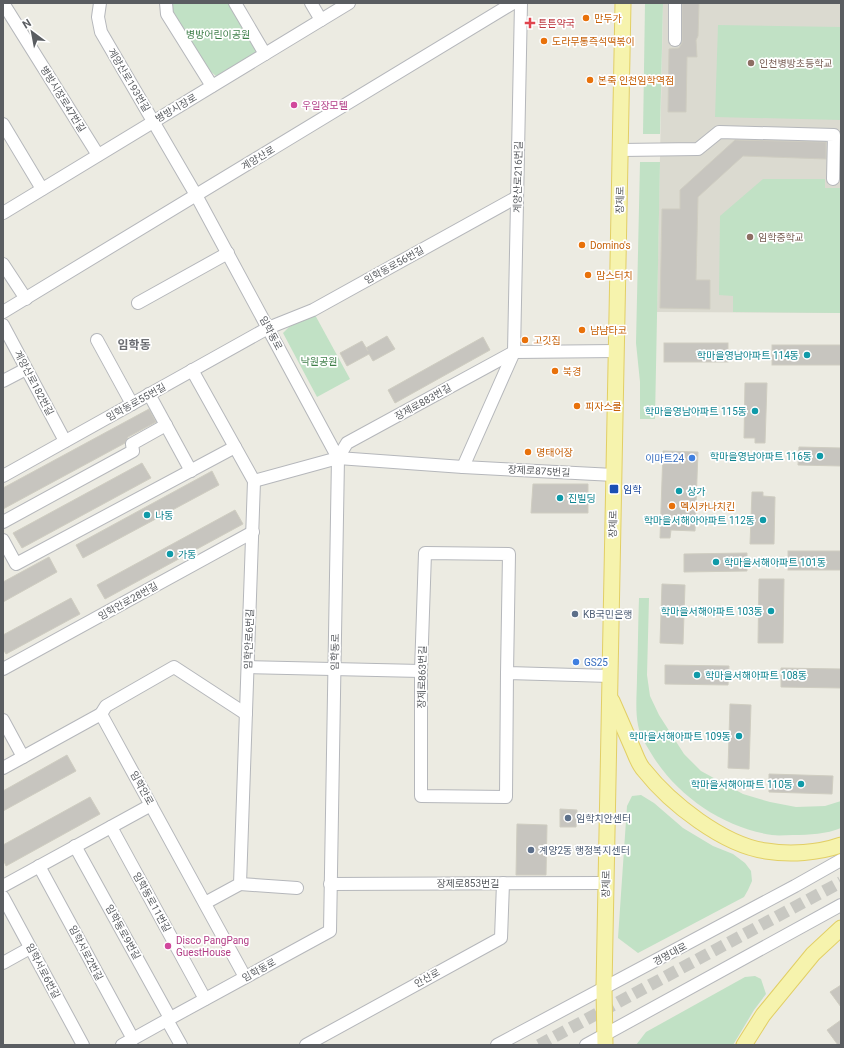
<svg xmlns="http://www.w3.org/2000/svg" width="844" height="1048" font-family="Roboto,'Noto Sans KR',sans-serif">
	<rect width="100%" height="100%" fill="#ecebe2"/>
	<path fill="#dbdad0" d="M663 3H841V313L657 312Z"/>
	<g fill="#c1e1c5">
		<path d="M172 3H231L256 44V52L216 76 209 70 171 8Z"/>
		<path d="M645 3H663L660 134H643Z"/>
		<path d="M718 25 841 27V120L715 117Z"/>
		<path d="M640 162H660L655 419H640V382L636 343Z"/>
		<path d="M763 179H825V188H841V313L733 312V296L719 295 720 216Z"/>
		<path d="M314 313 350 379 317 397 283 333 289 327Z"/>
		<path d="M639 598H649L647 675 650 696 659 715 684 754 701 771 721 782 743 794 770 802 796 807 825 806 841 801V828C826 834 810 835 793 835 786 835 779 836 772 835 725 828 680 798 654 758 648 748 640 737 638 725 635 710 637 692 637 677 638 650 638 624 639 598Z"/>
		<path d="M641 795 654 803 683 828 713 846 733 854 745 863 751 871 752 881 748 890 744 897 638 953 618 938 627 806 632 796Z"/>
		<path d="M755 976 761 979 766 994 754 1010 733 1045H636L646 1032 745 977Z"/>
	</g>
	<g fill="#c7c5bf" stroke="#cfcdc1">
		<path d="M682 3H699L698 36 696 40 697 57H687L686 112H668L669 49 679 48 682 43Z"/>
		<path d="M735 140 826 142V159L743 156 698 197 696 280H710V309L660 308 662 209H680V190Z"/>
		<path d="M387 336 395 349 373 361 369 354 347 366 340 353 362 341 368 351 366 348Z"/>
		<path d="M483 337 490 350 395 403 388 390Z"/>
		<rect x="664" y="343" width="64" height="19"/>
		<rect x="772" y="345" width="69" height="20"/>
		<path d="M745 383H767L765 443H755V438H744Z"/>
		<path d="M149 409 156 422 128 437 125 443 3 509V488Z"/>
		<path d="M799 447 841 448V466L798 465Z"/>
		<path d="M663 451 698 452 695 531 671 530 670 538H660Z"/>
		<path d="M142 463 151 478 22 548 13 533Z"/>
		<path d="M212 471 219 485 83 558 76 545Z"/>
		<path d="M533 484H588V513H531Z"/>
		<path d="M752 492H763V496L775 497 774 544H750Z"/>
		<path d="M235 510 243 524 105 599 97 585Z"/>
		<rect x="788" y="551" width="53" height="19"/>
		<path d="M747 553V571L684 572V554Z"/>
		<path d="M49 557 57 572 3 602V582Z"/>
		<path d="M759 579H784L783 643H758Z"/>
		<path d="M662 584 685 585 683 644 660 643Z"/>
		<path d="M71 598 80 614 6 654 3 649V635Z"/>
		<path d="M665 665 729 666 728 685 665 684Z"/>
		<path d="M781 668 841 669V688L781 687Z"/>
		<path d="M730 704 751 705 749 769 728 768Z"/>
		<path d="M67 755 76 771 3 811V791Z"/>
		<path d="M769 774 833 776 832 794 769 792Z"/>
		<path d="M90 797 100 814 6 866 3 859V845Z"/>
		<path d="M560 809 577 810 576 827H560Z"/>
		<path d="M517 824 547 825 546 875H516Z"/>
		<path d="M841 985V1007L830 992Z"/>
		<path d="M841 1020V1045H838L827 1030Z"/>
	</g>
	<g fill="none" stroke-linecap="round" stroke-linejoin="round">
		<path stroke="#c8c8c2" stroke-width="12" stroke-dasharray="12 6" stroke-linecap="butt" d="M539 1045 841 882"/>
		<defs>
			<g id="minor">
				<path d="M3 3 98 155"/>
				<path d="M100 3 98 17 101 32 196 195 338 458 330 931 167 1020 181 1045"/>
				<path d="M166 3 167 14 212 86"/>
				<path d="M235 3 265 54"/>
				<path d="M311 3 321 20"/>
				<path d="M675 40V3"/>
				<path d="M3 124 42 189"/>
				<path d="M621 150 698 149 719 132 834 135 833 179"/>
				<path d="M3 213 349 3"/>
				<path d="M3 264 26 299"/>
				<path d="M138 303 228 253"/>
				<path d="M3 312 513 3"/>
				<path d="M3 325 65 441"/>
				<path d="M97 340 132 404"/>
				<path d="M192 370 254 481 240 884 205 903"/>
				<path d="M3 381 26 369"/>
				<path d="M149 394 191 471"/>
				<path d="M338 458 347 443 514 352 617 351"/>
				<path d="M463 467 514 352 521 3"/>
				<path d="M3 476 268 328 313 310 517 197"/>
				<path d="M254 481 338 458 463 467 614 475"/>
				<path d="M3 522 133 451 132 444 166 425"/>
				<path d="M3 540 16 564 235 447"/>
				<path d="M248 667 421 671"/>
				<path d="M3 669 253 532"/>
				<path d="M507 673 506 797 421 796V671L425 553 509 554 507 673 610 676"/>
				<path d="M101 714 106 706 174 667 246 714"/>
				<path d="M3 720 23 757 101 714 245 977"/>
				<path d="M3 768 23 757"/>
				<path d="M111 827 205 999"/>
				<path d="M75 846 170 1018"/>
				<path d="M39 866 133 1039"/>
				<path d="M240 884 297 888"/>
				<path d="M330 884 606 883"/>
				<path d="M3 886 151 805"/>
				<path d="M3 897 83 1045"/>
				<path d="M3 963 30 948"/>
				<path d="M122 1045 167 1020"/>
				<path d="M306 1045 501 938 503 883"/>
				<path d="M497 1045 795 886 841 860"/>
				<path d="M586 1045 841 905"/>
			</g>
			<g id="major">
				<path d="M612 701C619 717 626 733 633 749 636 756 639 765 644 770 670 803 723 845 766 851 790 855 818 853 841 845"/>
				<path d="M605 1045 604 988 623 3"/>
				<path d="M744 1045 763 1015 813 954 841 928"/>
			</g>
		</defs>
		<use href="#minor" stroke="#b5b7bb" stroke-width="14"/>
		<use href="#major" stroke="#e2cf65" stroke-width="17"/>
		<use href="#minor" stroke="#fff" stroke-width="12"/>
		<use href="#major" stroke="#f6f3ad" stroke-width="15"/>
	</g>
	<g fill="#e8710a" stroke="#fff" stroke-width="1.5">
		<circle cx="586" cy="18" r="4"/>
		<circle cx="544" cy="41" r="4"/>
		<circle cx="590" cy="80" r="4"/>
		<circle cx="582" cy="245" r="4"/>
		<circle cx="588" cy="275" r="4"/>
		<circle cx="582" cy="330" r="4"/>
		<circle cx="525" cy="340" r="4"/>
		<circle cx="555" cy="371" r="4"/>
		<circle cx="577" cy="406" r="4"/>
		<circle cx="528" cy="452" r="4"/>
		<circle cx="672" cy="506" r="4"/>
	</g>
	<path fill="#e0444e" stroke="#fff" stroke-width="1.5" d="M528 17h4v4h4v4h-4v4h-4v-4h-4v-4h4z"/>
	<g fill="#8d6e63" stroke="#fff" stroke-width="1.5">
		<circle cx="751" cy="63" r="4"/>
		<circle cx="750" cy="237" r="4"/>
	</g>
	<g fill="#d1479c" stroke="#fff" stroke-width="1.5">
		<circle cx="294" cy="105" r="4"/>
		<circle cx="168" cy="946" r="4"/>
	</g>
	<g fill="#0f9aa8" stroke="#fff" stroke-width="1.5">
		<circle cx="807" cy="355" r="4"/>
		<circle cx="755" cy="411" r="4"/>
		<circle cx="820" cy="456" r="4"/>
		<circle cx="679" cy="491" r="4"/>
		<circle cx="560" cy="498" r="4"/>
		<circle cx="147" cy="515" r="4"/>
		<circle cx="763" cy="520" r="4"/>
		<circle cx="170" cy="554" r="4"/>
		<circle cx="716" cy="562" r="4"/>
		<circle cx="771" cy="611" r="4"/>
		<circle cx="697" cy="675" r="4"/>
		<circle cx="739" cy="736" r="4"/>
		<circle cx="801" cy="784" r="4"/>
	</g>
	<g fill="#3f7fe0" stroke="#fff" stroke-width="1.5">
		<circle cx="692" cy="458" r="4"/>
		<circle cx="576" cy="662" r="4"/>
	</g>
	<rect fill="#1a4fb4" stroke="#fff" stroke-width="1.5" x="609" y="484" width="10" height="10" rx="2"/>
	<g fill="#5c6f8a" stroke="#fff" stroke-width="1.5">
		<circle cx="575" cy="614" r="4"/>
		<circle cx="568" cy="818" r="4"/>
		<circle cx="531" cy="850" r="4"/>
	</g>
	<g text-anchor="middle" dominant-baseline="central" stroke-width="3.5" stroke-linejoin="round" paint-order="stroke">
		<g font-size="10" fill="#c56008" stroke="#fff" text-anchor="start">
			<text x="594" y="18">만두가</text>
			<text x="552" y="41">도라무통즉석떡볶이</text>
			<text x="598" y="80">본죽 인천임학역점</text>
			<text x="590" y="245">Domino's</text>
			<text x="596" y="275">맘스터치</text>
			<text x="590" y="330">냠냠타코</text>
			<text x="533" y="340">고깃집</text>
			<text x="563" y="371">북경</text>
			<text x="585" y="406">피자스쿨</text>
			<text x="536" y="452">명태어장</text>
			<text x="680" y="506">멕시카나치킨</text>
		</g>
		<g font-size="10" fill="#be3a42" stroke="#fff" text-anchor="start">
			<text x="538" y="23">튼튼약국</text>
		</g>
		<g font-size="10" fill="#3d7e48" stroke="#fff">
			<text x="218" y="34">병방어린이공원</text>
			<text x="319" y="361">낙원공원</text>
		</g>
		<g font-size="10" fill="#785e54" stroke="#fff" text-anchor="start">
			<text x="759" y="63">인천병방초등학교</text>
			<text x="758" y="237">임학중학교</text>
		</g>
		<g font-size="10" fill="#5a5d61" stroke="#fff">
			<text transform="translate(129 80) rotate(59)">계양산로193번길</text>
			<text transform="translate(63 99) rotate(58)">병방시장로47번길</text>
			<text transform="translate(176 108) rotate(-31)">병방시장로</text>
			<text transform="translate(258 158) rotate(-31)">계양산로</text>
			<text transform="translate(518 177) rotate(-89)">계양산로216번길</text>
			<text transform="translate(620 200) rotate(-89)">장제로</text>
			<text transform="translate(394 265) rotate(-29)">임학동로56번길</text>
			<text transform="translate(271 333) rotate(62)">임학동로</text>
			<text transform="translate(34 383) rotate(62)">계양산로182번길</text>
			<text transform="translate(136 402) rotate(-29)">임학동로55번길</text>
			<text transform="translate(423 402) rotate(-29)">장제로883번길</text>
			<text transform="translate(539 471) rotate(3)">장제로875번길</text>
			<text transform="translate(613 524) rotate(-89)">장제로</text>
			<text transform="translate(128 601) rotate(-29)">임학안로28번길</text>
			<text transform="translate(249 639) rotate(-88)">임학안로6번길</text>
			<text transform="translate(335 652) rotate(-89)">임학동로</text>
			<text transform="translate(422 677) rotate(-89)">장제로863번길</text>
			<text transform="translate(142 788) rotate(61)">임학안로</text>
			<text x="468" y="883">장제로853번길</text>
			<text transform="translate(606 884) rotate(-89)">장제로</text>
			<text transform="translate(152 902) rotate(61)">임학동로11번길</text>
			<text transform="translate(123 932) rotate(61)">임학동로9번길</text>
			<text transform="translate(86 953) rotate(62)">임학서로2번길</text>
			<text transform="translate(670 954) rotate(-28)">경명대로</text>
			<text transform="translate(259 970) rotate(-29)">임학동로</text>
			<text transform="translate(43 971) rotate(62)">임학서로6번길</text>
			<text transform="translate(427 978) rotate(-29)">안산로</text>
		</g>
		<g font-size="10" fill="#b23c85" stroke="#fff" text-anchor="start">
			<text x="302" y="105">우일장모텔</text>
			<text x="176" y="940">Disco PangPang<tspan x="176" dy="12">GuestHouse</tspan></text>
		</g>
		<g font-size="10" fill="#0d838f" stroke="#fff" text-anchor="end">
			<text x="799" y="355">학마을영남아파트 114동</text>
			<text x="747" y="411">학마을영남아파트 115동</text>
			<text x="812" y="456">학마을영남아파트 116동</text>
			<text x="687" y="491" text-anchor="start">상가</text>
			<text x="568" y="498" text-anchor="start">진빌딩</text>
			<text x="155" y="515" text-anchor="start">나동</text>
			<text x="755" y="520">학마을서해아아파트 112동</text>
			<text x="178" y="554" text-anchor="start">가동</text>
			<text x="724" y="562" text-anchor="start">학마을서해아파트 101동</text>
			<text x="763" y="611">학마을서해아파트 103동</text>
			<text x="705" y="675" text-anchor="start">학마을서해아파트 108동</text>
			<text x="731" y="736">학마을서해아파트 109동</text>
			<text x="793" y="784">학마을서해아파트 110동</text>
		</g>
		<g font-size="10" fill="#366cbe" stroke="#fff" text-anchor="end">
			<text x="684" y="458">이마트24</text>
			<text x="584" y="662" text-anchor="start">GS25</text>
		</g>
		<g font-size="10" fill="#164399" stroke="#fff" text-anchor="start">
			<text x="623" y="489">임학</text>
		</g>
		<g font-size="10" fill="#4e5e75" stroke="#fff" text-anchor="start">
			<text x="583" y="614">KB국민은행</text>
			<text x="576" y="818">임학치안센터</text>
			<text x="539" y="850">계양2동 행정복지센터</text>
		</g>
		<g font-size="12" font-weight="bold" fill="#6c6e73" stroke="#fff">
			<text x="134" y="345">임학동</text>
		</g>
	</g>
	<rect width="844" height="1048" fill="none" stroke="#5a5d61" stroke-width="8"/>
	<g transform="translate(32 32) rotate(328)" stroke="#ffffff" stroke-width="3" paint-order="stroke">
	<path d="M0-3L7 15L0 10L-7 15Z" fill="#5a5d61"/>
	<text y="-6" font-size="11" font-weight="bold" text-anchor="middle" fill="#5a5d61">N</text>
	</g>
</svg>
